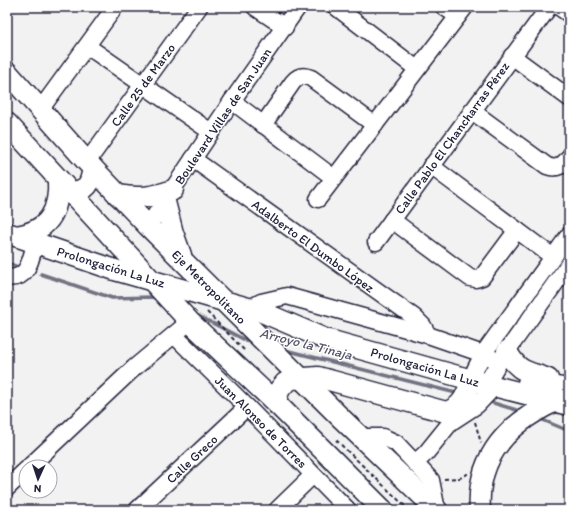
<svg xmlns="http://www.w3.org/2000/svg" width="576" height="517" font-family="Itim,sans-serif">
	<rect width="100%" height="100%" fill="#f2f2f3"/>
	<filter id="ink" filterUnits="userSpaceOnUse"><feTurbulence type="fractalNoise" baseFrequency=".025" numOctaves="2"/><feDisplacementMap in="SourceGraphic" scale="8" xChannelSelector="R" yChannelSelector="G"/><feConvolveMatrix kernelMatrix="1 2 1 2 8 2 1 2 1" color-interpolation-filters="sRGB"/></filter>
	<g filter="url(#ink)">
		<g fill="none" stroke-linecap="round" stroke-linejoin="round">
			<g stroke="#727282" stroke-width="3.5">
				<path d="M7 263 18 267"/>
				<path d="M41 274 112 298 152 297 159 300"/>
				<path d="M193 313 245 340 254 342"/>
				<path d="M285 350 460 394"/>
				<path d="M487 401 523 412"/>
				<path d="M538 418 569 431"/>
			</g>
			<defs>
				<g id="minor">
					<path d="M255 7 285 27"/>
					<path d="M336 7 417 69"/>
					<path d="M444 7 458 16"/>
					<path d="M559 7 569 14"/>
					<path d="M87 46 211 132"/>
					<path d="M512 56 569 98"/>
					<path d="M232 101 334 178"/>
					<path d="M40 110 115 7"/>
					<path d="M472 111 547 166C558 170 563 165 569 157"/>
					<path d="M263 125 293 82C298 76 304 75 311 78L375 125"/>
					<path d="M193 159 414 317 423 326 428 335"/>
					<path d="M87 162 199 7"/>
					<path d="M431 166 553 257"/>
					<path d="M318 199 465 7"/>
					<path d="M392 220 470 278 476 279 482 277 517 230"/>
					<path d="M148 226 232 101 298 7"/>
					<path d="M376 242 549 7"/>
					<path d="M7 277C28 281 31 259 35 243"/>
					<path d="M250 308 261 302 287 296 428 335 483 354 499 362"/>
					<path d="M174 335 247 407 348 510"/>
					<path d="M472 380 475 370 483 354 569 235"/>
					<path d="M486 384 499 362 569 264"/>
					<path d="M451 422 477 405 495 386"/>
					<path d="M360 437H383L396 443 431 480 437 510"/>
					<path d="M415 463 426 453 451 422 455 409"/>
					<path d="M29 467 134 368 182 328"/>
					<path d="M7 488 26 470"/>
					<path d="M137 510 247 407"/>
					<path d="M277 510 313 475"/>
				</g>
				<g id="major">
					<path d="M7 72 87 162 148 226 342 419 437 510"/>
					<path d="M7 123 190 322 277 404 383 510"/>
					<path d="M71 192C88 190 90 185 93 168"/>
					<path d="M118 195C138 199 154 197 173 190"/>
					<path d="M165 202 173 233 181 255"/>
					<path d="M7 233 118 271 262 312 325 339 486 384 569 405"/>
					<path d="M16 236C49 231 60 211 58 179"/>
					<path d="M507 351C518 373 528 371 548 379"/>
					<path d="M528 383 569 389"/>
					<path d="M277 404V396L280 389 285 383 292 379 318 377 446 412C463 407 466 395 472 380"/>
					<path d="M480 510C476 456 510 422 556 401"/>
				</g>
			</defs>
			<use href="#minor" stroke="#22223b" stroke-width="19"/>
			<use href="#major" stroke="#22223b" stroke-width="23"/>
			<g stroke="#22223b" stroke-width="2" stroke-dasharray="4 3" stroke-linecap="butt">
				<path d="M7 105 11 109"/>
				<path d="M207 312 244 350"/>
				<path d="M475 422 481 443"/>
				<path d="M336 440 409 510"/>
				<path d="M444 479 460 478 469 473"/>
			</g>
			<use href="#minor" stroke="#fff" stroke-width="16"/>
			<use href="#major" stroke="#fff" stroke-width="20"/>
		</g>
	</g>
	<g text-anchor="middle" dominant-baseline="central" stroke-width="3" stroke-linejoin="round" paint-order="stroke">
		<g font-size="13" fill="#22223b" stroke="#fff">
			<text transform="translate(143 85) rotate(-54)">Calle 25 de Marzo</text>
			<text transform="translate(223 116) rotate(-56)">Boulevard Villas de San Juan</text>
			<text transform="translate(452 138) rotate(-54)">Calle Pablo El Chancharras Pérez</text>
			<text transform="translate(313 246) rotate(36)">Adalberto El Dumbo López</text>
			<text transform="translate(111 267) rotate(17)">Prolongación La Luz</text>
			<text transform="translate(209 287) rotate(45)">Eje Metropolitano</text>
			<text transform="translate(425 367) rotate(16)">Prolongación La Luz</text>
			<text transform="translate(261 422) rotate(45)">Juan Alonso de Torres</text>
			<text transform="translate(192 459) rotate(-43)">Calle Greco</text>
		</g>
		<g font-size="14" font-style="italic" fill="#58586b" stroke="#fff">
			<text transform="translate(306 344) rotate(14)">Arroyo la Tinaja</text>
		</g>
	</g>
	<rect width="576" height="517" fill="none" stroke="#fff" stroke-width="24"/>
	<rect x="12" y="12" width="552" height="493" fill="none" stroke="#22223b" stroke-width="1.5" filter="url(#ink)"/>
	<g transform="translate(38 479) rotate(183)"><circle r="19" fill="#ffffff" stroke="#a7a7b1"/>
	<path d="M0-3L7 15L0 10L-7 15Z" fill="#22223b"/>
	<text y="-6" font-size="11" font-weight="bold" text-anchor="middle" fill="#22223b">N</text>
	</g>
</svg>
